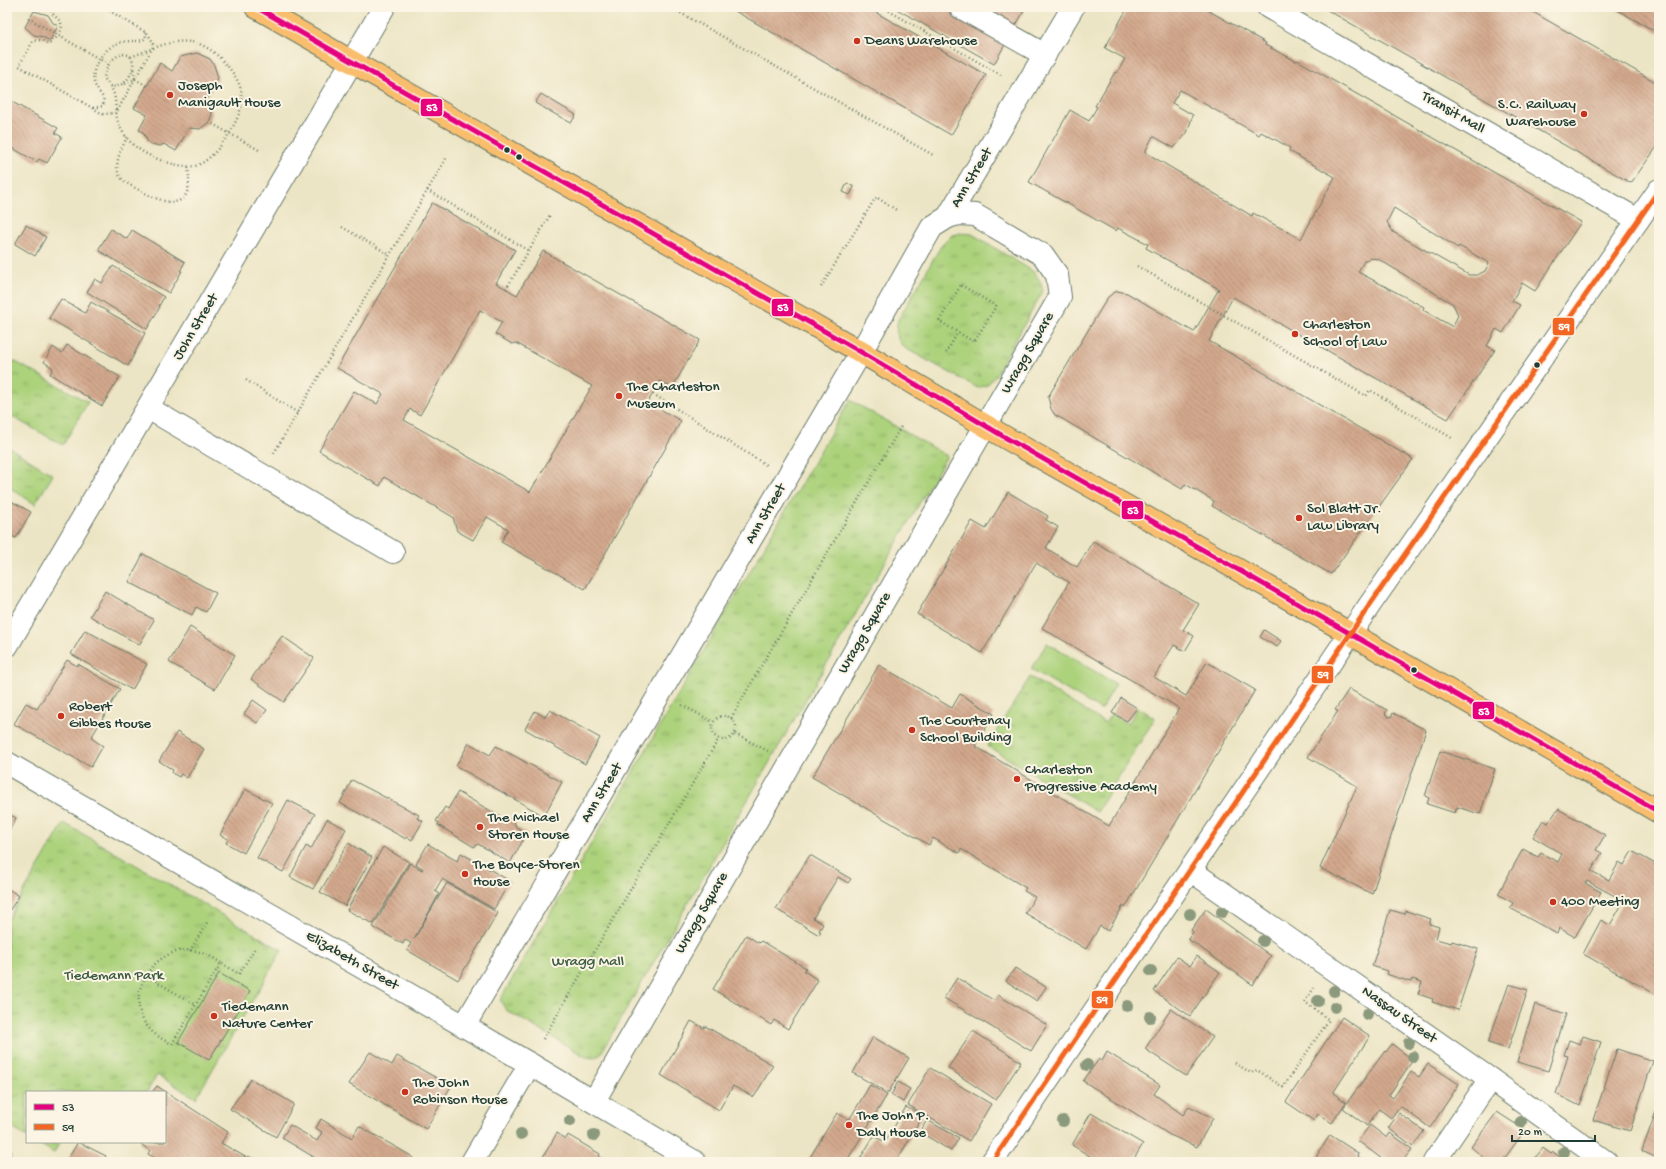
<svg xmlns="http://www.w3.org/2000/svg" width="1666" height="1169" font-family="'Gochi Hand',sans-serif">
	<defs>
		<pattern id="park-tufts" width="24" height="20" patternUnits="userSpaceOnUse"><rect width="24" height="20" fill="#acd27c"/><path d="M3 7l-1-3M5 7V3M7 7l1-3M15 17l-1-3M17 17v-4M19 17l1-3" fill="none" stroke="#8bac66"/></pattern>
		<pattern id="building-back-hatch" width="6" height="6" patternUnits="userSpaceOnUse"><rect width="6" height="6" fill="#d3a98d"/><path d="M-1 5l2 2M0 0l6 6M5-1l2 2" fill="none" stroke="#ab8b74"/></pattern>
	</defs>
	<rect width="100%" height="100%" fill="#fcf5e5"/>
	<filter id="ink" filterUnits="userSpaceOnUse"><feTurbulence type="fractalNoise" baseFrequency=".025" numOctaves="2"/><feDisplacementMap in="SourceGraphic" scale="8" xChannelSelector="R" yChannelSelector="G"/><feConvolveMatrix kernelMatrix="1 2 1 2 8 2 1 2 1" color-interpolation-filters="sRGB"/></filter>
	<filter id="wash" filterUnits="userSpaceOnUse"><feTurbulence type="fractalNoise" baseFrequency=".012" numOctaves="4" result="noise"/><feDisplacementMap in="SourceGraphic" scale="16" xChannelSelector="R" yChannelSelector="G"/><feGaussianBlur stdDeviation="0.9" result="paint"/><feColorMatrix in="noise" values="0 0 0 0 0 0 0 0 0 0 0 0 0 0 0 0 0 1.4 0 .05"/><feComposite in="paint" operator="in"/></filter>
	<g filter="url(#wash)">
		<rect width="100%" height="100%" fill="#ece5c5"/>
		<path fill="#acd27c" stroke="#668858" d="M1047 643 1116 684 1101 710 1031 669Z"/>
		<g fill="url(#park-tufts)" stroke="#668858">
			<path d="M961 233 972 234 1034 272 1040 281 1043 291 995 376 987 385 978 388 903 347C896 337 895 331 898 320L941 246 952 235Z"/>
			<path d="M14 361 88 402 63 445 7 414V372Z"/>
			<path d="M850 400 947 456 600 1055 593 1058 586 1057 506 1010 500 1000Z"/>
			<path d="M7 446 53 475 35 504 7 486Z"/>
			<path d="M1030 677 1105 723 1111 714 1128 724 1138 707 1155 718 1097 812 987 746Z"/>
			<path d="M64 823 282 950 196 1098 157 1075 147 1092H27V1137L7 1125V921Z"/>
			<path d="M36 1142H60L54 1153Z"/>
		</g>
		<g id="blocks">
			<g fill="url(#building-back-hatch)" fill-rule="evenodd">
				<path d="M728 7H866L986 75 951 135Z"/>
				<path d="M893 7H1017L1024 11 994 64Z"/>
				<path d="M1128 7H1202L1266 43 1265 45 1296 61 1297 60 1581 222 1535 291 1522 283 1512 301 1520 305 1503 333 1496 329 1487 346 1495 350 1448 419 1233 297 1209 341 1413 459 1331 574 1212 506 1214 501 1185 484 1182 489 1064 420 1055 415 1051 409 1048 397 1108 297 1112 294 1117 291 1127 293 1194 332 1219 289 1146 248 1148 244 1118 228 1116 231 1029 182 1070 110 1089 121 1097 107 1095 106 1115 72 1117 73 1125 59 1105 48ZM1180 90 1259 135 1261 132 1278 141 1290 148 1289 151 1335 177 1301 239 1253 213 1252 216 1145 152 1153 136 1174 148 1187 133 1193 115 1172 103ZM1394 208 1458 248 1459 246 1489 263 1485 271 1477 275H1469L1393 232 1387 222ZM1370 258 1378 259 1453 304 1458 315 1453 327 1423 310 1424 307 1358 272 1364 261Z"/>
				<path d="M1322 7H1524L1659 84V144L1631 183Z"/>
				<path d="M1612 7H1659V33H1658Z"/>
				<path d="M34 11 48 15 53 23 58 26 50 41 43 37 34 35 25 27Z"/>
				<path d="M197 53 210 59 214 65 218 78 205 102 211 109 212 114 209 122 200 129 189 128 176 151 164 144 160 146 151 144 147 141 143 132 139 130 147 115 134 108 160 63 172 71 180 57Z"/>
				<path d="M541 94 576 115 571 123 535 103Z"/>
				<path d="M7 99 58 128 55 133 62 137 47 163 39 159 37 162 7 145Z"/>
				<path d="M847 183 854 187 850 195 843 192Z"/>
				<path d="M432 203 515 250 496 283 517 295 543 251 700 340 672 388 660 381 648 402 681 421 585 589 501 542 508 529 487 517 473 540 457 531 453 517 384 477 380 486 319 451 354 391 377 404 383 394 337 368ZM480 310 502 322 495 334 512 344 516 343 592 386 530 492 404 420 410 409 420 415Z"/>
				<path d="M26 225 46 237 35 256 15 244Z"/>
				<path d="M111 229 127 239 132 230 185 262 180 271H182L169 293 98 250Z"/>
				<path d="M113 266 164 297 159 306 160 307 147 329 87 292 95 279 102 283Z"/>
				<path d="M61 299 85 313 91 302 145 333 128 366 49 318Z"/>
				<path d="M67 345 120 377 102 406 50 374 53 368 44 362 53 347 62 353Z"/>
				<path d="M1008 492 1048 516 1046 520 1058 527 1046 548 1077 567 1093 541 1199 604 1183 630 1194 636 1185 651 1174 645 1154 677 1186 696 1207 662 1255 690 1125 908 1123 906 1108 931 1100 926 1086 949 1025 913 1035 897 1024 891 1026 888 961 849 959 853 933 838 929 845 812 777 879 665 952 708 960 694 994 714 975 746 1109 826 1179 708 1042 628 1069 582 1036 563 982 653 917 614 972 521 986 529Z"/>
				<path d="M7 499 31 512 16 538 7 534Z"/>
				<path d="M143 554 216 593 206 612 196 607 192 615 129 582Z"/>
				<path d="M105 591 154 620 139 645 90 616Z"/>
				<path d="M190 627 235 655 215 689 169 662Z"/>
				<path d="M85 630 147 664 132 690 71 654Z"/>
				<path d="M1264 630 1281 641 1277 647 1260 637Z"/>
				<path d="M282 636 314 658 284 702 251 679Z"/>
				<path d="M67 660 77 666 78 664 120 689 91 738 103 746 91 767 14 724 26 703 37 709Z"/>
				<path d="M1349 689 1387 710 1385 714 1389 717H1391L1393 713 1426 730 1372 894 1320 868 1357 786 1308 757 1338 711 1335 710Z"/>
				<path d="M1121 698 1137 708 1127 721 1112 713Z"/>
				<path d="M253 700 267 710 257 723 244 714Z"/>
				<path d="M550 710 600 738 585 764 525 729 535 711 545 717Z"/>
				<path d="M177 732 204 749 187 778 181 774 179 777 172 773 173 770 159 761Z"/>
				<path d="M469 743 490 755 496 746 562 782 544 816 456 766Z"/>
				<path d="M1440 751 1495 769 1480 814 1457 807 1455 813 1427 804 1429 798 1425 796Z"/>
				<path d="M352 780 419 815 417 818 423 821 412 840 407 837 406 839 340 803Z"/>
				<path d="M245 789 272 803 244 853 226 843 228 839 220 835Z"/>
				<path d="M458 792 503 818H509L514 821 516 827 527 833 510 863 478 844 474 847 438 825 439 823 436 821 445 807 448 809Z"/>
				<path d="M288 800 315 814 283 872 257 858Z"/>
				<path d="M1558 809 1605 835 1596 850 1602 853 1591 871 1609 880 1619 862 1624 865 1632 851 1659 866V996L1583 954 1601 920 1610 925 1624 901 1587 881 1585 883 1601 892 1575 937 1559 928 1557 934 1510 908 1513 903 1498 894 1523 849 1538 857 1541 853 1558 862 1562 854 1533 837 1543 820 1548 823Z"/>
				<path d="M7 813 16 818 7 835Z"/>
				<path d="M327 819 346 829 313 889 290 877 306 846 311 849Z"/>
				<path d="M348 843 372 857 345 906 320 892Z"/>
				<path d="M428 844 457 861 461 853 510 881 494 909 442 879 435 891 439 894 414 939 447 883 498 913 458 980 407 950 411 943 405 940 403 944 373 927 410 863 422 870 423 869 416 864Z"/>
				<path d="M383 847 409 862 373 924 347 910Z"/>
				<path d="M810 855 851 879 848 883 838 877 813 918 823 924 819 931 821 932 819 935 776 909Z"/>
				<path d="M7 888 19 896 7 914Z"/>
				<path d="M1206 909 1271 956 1253 985 1188 939 1193 932 1191 930Z"/>
				<path d="M1390 910 1405 914 1406 911 1431 919 1429 924 1439 927 1436 939 1451 943 1452 941 1478 949 1458 1010 1432 1002 1433 999 1418 994 1422 982 1412 979 1411 982 1386 974 1387 971 1372 966Z"/>
				<path d="M746 935 759 943 761 941 806 968 804 971 818 980 788 1029 774 1020 771 1025 713 989Z"/>
				<path d="M1197 956 1220 972 1190 1016 1154 991 1177 957 1190 966Z"/>
				<path d="M1015 968 1046 987 1037 1001 1006 981Z"/>
				<path d="M219 973 250 991 209 1060 178 1042Z"/>
				<path d="M957 978 995 1001 998 995 1047 1025 1031 1051 944 998Z"/>
				<path d="M1509 984 1528 990 1508 1049 1488 1043Z"/>
				<path d="M1535 1004 1566 1014 1548 1071 1517 1062Z"/>
				<path d="M1171 1009 1213 1037 1186 1076 1145 1049Z"/>
				<path d="M1342 1017 1370 1036 1333 1093 1346 1102 1332 1123 1318 1114 1314 1121 1286 1102Z"/>
				<path d="M691 1021 704 1028 705 1026 773 1065 754 1097 733 1086 719 1110 661 1075Z"/>
				<path d="M973 1031 1021 1062 996 1100 948 1068Z"/>
				<path d="M1583 1036 1601 1042 1580 1106 1556 1094 1568 1056 1564 1055 1569 1040 1580 1044Z"/>
				<path d="M873 1037 909 1058 888 1093 853 1073Z"/>
				<path d="M1392 1044 1413 1060 1389 1095 1393 1098 1411 1072 1419 1077 1428 1064 1459 1084 1430 1128 1400 1106 1391 1118 1379 1109 1367 1126 1343 1108 1385 1051 1386 1052Z"/>
				<path d="M1617 1049 1653 1061 1630 1131 1593 1120Z"/>
				<path d="M370 1052 392 1065 397 1056 451 1086 426 1129 349 1084Z"/>
				<path d="M1107 1052 1160 1085 1154 1094 1183 1115 1189 1106 1213 1118 1197 1147 1170 1135 1083 1081 1099 1059 1102 1061Z"/>
				<path d="M930 1068 991 1104 969 1141 908 1105Z"/>
				<path d="M251 1079 294 1104 276 1137 230 1109Z"/>
				<path d="M898 1082 910 1089 903 1102 891 1095Z"/>
				<path d="M870 1085 887 1095 846 1162H807L837 1113 849 1120Z"/>
				<path d="M157 1086 228 1132 221 1143 247 1158 248 1156 258 1162H162L148 1154 150 1150 137 1142H165V1092H152Z"/>
				<path d="M1659 1103V1159L1642 1151Z"/>
				<path d="M906 1107 923 1116 896 1162H858L874 1136 885 1142Z"/>
				<path d="M1497 1112 1525 1130 1502 1162H1481L1484 1158 1471 1147Z"/>
				<path d="M1091 1113 1143 1144 1132 1162H1099L1072 1145Z"/>
				<path d="M1399 1113 1424 1131 1413 1146 1388 1128Z"/>
				<path d="M321 1119 352 1138 359 1126 413 1157 410 1162H322L282 1138 290 1125 317 1141 322 1132 316 1128Z"/>
				<path d="M927 1120 959 1138 951 1151 920 1132Z"/>
				<path d="M1370 1125 1387 1138 1390 1133 1412 1149 1402 1162H1386L1358 1141Z"/>
				<path d="M557 1133 566 1139 568 1135 600 1154 599 1156 608 1162H540Z"/>
				<path d="M1330 1135 1358 1153 1357 1156 1367 1162H1313Z"/>
				<path d="M78 1142 106 1156 103 1162H66Z"/>
				<path d="M1543 1148 1551 1154 1553 1152 1567 1162H1532Z"/>
				<path d="M7 1153 12 1156 8 1162H7Z"/>
				<path d="M1297 1158 1307 1162H1295Z"/>
			</g>
		</g>
	</g>
	<g filter="url(#ink)">
		<use href="#blocks" fill-opacity="0" stroke="#677867" stroke-width="1"/>
		<g fill="none" stroke-linecap="round" stroke-linejoin="round">
			<defs>
				<g id="minor">
					<path d="M960 7 1045 55"/>
					<path d="M1268 7 1638 220"/>
					<path d="M148 408 393 552"/>
					<path d="M7 646 384 7"/>
					<path d="M7 763 530 1064 695 1162"/>
					<path d="M1190 870 1490 1079 1606 1162"/>
					<path d="M464 1026 861 352 932 227 948 217 1073 7"/>
					<path d="M594 1101 1060 297 1057 275 1043 255 975 215 959 214 948 217"/>
					<path d="M472 1162 530 1064"/>
					<path d="M992 1162 1371 603 1659 190"/>
					<path d="M1434 1162 1490 1079"/>
				</g>
				<path id="major" d="M256 7 861 352 1008 439 1351 634 1659 812"/>
			</defs>
			<use href="#minor" stroke="#677867" stroke-width="24"/>
			<use href="#major" stroke="#677867" stroke-width="24"/>
			<g stroke="#677867" stroke-width="2.5" stroke-dasharray="1 3" stroke-linecap="butt">
				<path d="M53 7 51 11C53 15 60 20 61 23 64 31 55 40 49 44L42 40 33 41 19 66 103 114 116 113 153 47V42L147 33 103 7"/>
				<path d="M670 7 933 155"/>
				<path d="M882 7 1001 75"/>
				<path d="M28 18 108 64"/>
				<path d="M123 54 129 55 133 61C135 73 123 90 110 86L104 78C106 67 111 57 123 54Z"/>
				<path d="M135 79 147 86"/>
				<path d="M125 84 135 79 133 68"/>
				<path d="M110 86C116 94 115 103 116 112 117 125 125 138 135 146 147 157 177 168 194 166 214 163 242 119 242 100 243 84 231 69 220 58 213 51 202 43 191 42 169 39 151 50 130 57"/>
				<path d="M93 108 103 106C106 97 100 95 96 87 87 71 103 48 119 43 127 40 135 42 143 40L146 38 145 32"/>
				<path d="M209 122 259 150"/>
				<path d="M127 137C122 148 115 160 118 172 121 182 132 186 141 191 172 208 194 209 188 166"/>
				<path d="M427 190 529 251"/>
				<path d="M342 227 390 255"/>
				<path d="M1137 266 1366 396 1370 390 1452 438"/>
				<path d="M961 285 996 306 974 342 939 321Z"/>
				<path d="M821 287 876 197 898 211"/>
				<path d="M506 289 550 215"/>
				<path d="M946 353 958 332"/>
				<path d="M246 380 298 413"/>
				<path d="M653 394 766 465"/>
				<path d="M274 453 447 157"/>
				<path d="M682 705 713 722"/>
				<circle cx="724" cy="728" r="12"/>
				<path d="M731 718 902 425"/>
				<path d="M735 734 768 751"/>
				<path d="M190 951 208 921"/>
				<path d="M221 963C214 958 205 953 196 951 157 943 122 993 147 1026 154 1035 162 1039 172 1044L221 963 239 974 255 948"/>
				<path d="M145 975 196 1005"/>
				<path d="M543 1039 718 740"/>
				<path d="M1235 1063 1251 1073 1257 1070 1283 1087 1329 1020 1305 1002 1314 988"/>
			</g>
			<use href="#minor" stroke="#fff" stroke-width="22"/>
			<use href="#major" stroke="#f9be6d" stroke-width="22"/>
			<defs>
				<path id="bus-1" d="M256 7 861 352 1008 439 1351 634 1659 812"/>
				<path id="bus-2" d="M992 1162 1371 603 1659 190"/>
			</defs>
			<use href="#bus-1" stroke="#fcf5e5" stroke-width="8"/>
			<use href="#bus-2" stroke="#fcf5e5" stroke-width="8"/>
			<use href="#bus-1" stroke="#e5007d" stroke-width="5"/>
			<use href="#bus-2" stroke="#f26522" stroke-width="5"/>
		</g>
		<g fill="#8b997d">
			<circle cx="1222" cy="912" r="6"/>
			<circle cx="1190" cy="914" r="6"/>
			<circle cx="1263" cy="941" r="6"/>
			<circle cx="1151" cy="971" r="6"/>
			<circle cx="1334" cy="991" r="6"/>
			<circle cx="1318" cy="1001" r="6"/>
			<circle cx="1127" cy="1006" r="6"/>
			<circle cx="1335" cy="1007" r="6"/>
			<circle cx="1367" cy="1014" r="6"/>
			<circle cx="1150" cy="1017" r="6"/>
			<circle cx="1409" cy="1043" r="6"/>
			<circle cx="1413" cy="1057" r="6"/>
			<circle cx="1087" cy="1065" r="6"/>
			<circle cx="570" cy="1121" r="6"/>
			<circle cx="1063" cy="1121" r="6"/>
			<circle cx="1521" cy="1122" r="6"/>
			<circle cx="521" cy="1134" r="6"/>
			<circle cx="594" cy="1135" r="6"/>
			<circle cx="1564" cy="1152" r="6"/>
		</g>
	</g>
	<g fill="#c8321e" stroke="#fcf5e5" stroke-width="1.5">
		<circle cx="857" cy="41" r="4"/>
		<circle cx="170" cy="95" r="4"/>
		<circle cx="1584" cy="114" r="4"/>
		<circle cx="1295" cy="334" r="4"/>
		<circle cx="619" cy="396" r="4"/>
		<circle cx="1299" cy="518" r="4"/>
		<circle cx="61" cy="716" r="4"/>
		<circle cx="912" cy="730" r="4"/>
		<circle cx="1017" cy="779" r="4"/>
		<circle cx="480" cy="827" r="4"/>
		<circle cx="465" cy="874" r="4"/>
		<circle cx="1553" cy="902" r="4"/>
		<circle cx="214" cy="1016" r="4"/>
		<circle cx="405" cy="1092" r="4"/>
		<circle cx="849" cy="1125" r="4"/>
	</g>
	<g fill="#1f3d34" stroke="#fcf5e5" stroke-width="1.5">
		<circle cx="507" cy="150" r="3.5"/>
		<circle cx="519" cy="157" r="3.5"/>
		<circle cx="1537" cy="365" r="3.5"/>
		<circle cx="1414" cy="670" r="3.5"/>
	</g>
	<g text-anchor="middle" dominant-baseline="central" stroke-width="4" stroke-linejoin="round" paint-order="stroke">
		<g font-size="15" fill="#1f3d34" stroke="#fcf5e5" text-anchor="start">
			<text x="865" y="41">Deans Warehouse</text>
			<text x="178" y="86">Joseph<tspan x="178" dy="17">Manigault House</tspan></text>
			<text x="1576" y="105" text-anchor="end">S.C. Railway<tspan x="1576" dy="17">Warehouse</tspan></text>
			<text x="1303" y="325">Charleston<tspan x="1303" dy="17">School of Law</tspan></text>
			<text x="627" y="387">The Charleston<tspan x="627" dy="17">Museum</tspan></text>
			<text x="1307" y="509">Sol Blatt Jr.<tspan x="1307" dy="17">Law Library</tspan></text>
			<text x="69" y="707">Robert<tspan x="69" dy="17">Gibbes House</tspan></text>
			<text x="920" y="721">The Courtenay<tspan x="920" dy="17">School Building</tspan></text>
			<text x="1025" y="770">Charleston<tspan x="1025" dy="17">Progressive Academy</tspan></text>
			<text x="488" y="818">The Michael<tspan x="488" dy="17">Storen House</tspan></text>
			<text x="473" y="865">The Boyce-Storen<tspan x="473" dy="17">House</tspan></text>
			<text x="1561" y="902">400 Meeting</text>
			<text x="222" y="1007">Tiedemann<tspan x="222" dy="17">Nature Center</tspan></text>
			<text x="413" y="1083">The John<tspan x="413" dy="17">Robinson House</tspan></text>
			<text x="857" y="1116">The John P.<tspan x="857" dy="17">Daly House</tspan></text>
		</g>
		<g font-size="15" fill="#1f3d34" stroke="#fcf5e5">
			<text transform="translate(1453 113) rotate(30)">Transit Mall</text>
			<text transform="translate(972 178) rotate(-59)">Ann Street</text>
			<text transform="translate(196 327) rotate(-59)">John Street</text>
			<text transform="translate(1028 353) rotate(-60)">Wragg Square</text>
			<text transform="translate(766 514) rotate(-60)">Ann Street</text>
			<text transform="translate(865 633) rotate(-60)">Wragg Square</text>
			<text transform="translate(602 793) rotate(-59)">Ann Street</text>
			<text transform="translate(702 913) rotate(-60)">Wragg Square</text>
			<text transform="translate(352 961) rotate(30)">Elizabeth Street</text>
			<text transform="translate(1399 1015) rotate(35)">Nassau Street</text>
		</g>
		<g font-size="15" fill="#3b5b42" stroke="#fcf5e5">
			<text x="588" y="962">Wragg Mall</text>
			<text x="114" y="976">Tiedemann Park</text>
		</g>
	</g>
	<g stroke="#fcf5e5" stroke-width="1.5">
		<rect x="420" y="98" width="23" height="19" rx="4" fill="#e5007d"/>
		<rect x="771" y="298" width="23" height="19" rx="4" fill="#e5007d"/>
		<rect x="1552" y="317" width="23" height="19" rx="4" fill="#f26522"/>
		<rect x="1121" y="500" width="23" height="20" rx="4" fill="#e5007d"/>
		<rect x="1311" y="665" width="23" height="19" rx="4" fill="#f26522"/>
		<rect x="1472" y="701" width="23" height="19" rx="4" fill="#e5007d"/>
		<rect x="1091" y="990" width="23" height="19" rx="4" fill="#f26522"/>
	</g>
	<g font-size="11" text-anchor="middle" font-weight="bold" fill="#fff">
		<text x="432" y="111">53</text>
		<text x="783" y="311">53</text>
		<text x="1564" y="330">59</text>
		<text x="1133" y="514">53</text>
		<text x="1323" y="678">59</text>
		<text x="1484" y="715">53</text>
		<text x="1102" y="1003">59</text>
	</g>
	<rect width="1666" height="1169" fill="none" stroke="#fcf5e5" stroke-width="24"/>
	<rect x="26" y="1091" width="140" height="52" fill="#fcf5e5" stroke="#a4ab9e"/>
	<rect x="34" y="1104" width="20" height="6" fill="#e5007d" stroke="#a4ab9e"/>
	<text x="62" y="1111" font-size="12" fill="#1f3d34">53</text>
	<rect x="34" y="1124" width="20" height="6" fill="#f26522" stroke="#a4ab9e"/>
	<text x="62" y="1131" font-size="12" fill="#1f3d34">59</text>
	<path d="M1512 1135v6h83v-6" fill="none" stroke="#1f3d34" stroke-width="2"/>
	<text x="1518" y="1135" font-size="12" fill="#1f3d34" stroke="#fcf5e5" stroke-width="3" paint-order="stroke">20 m</text>
</svg>
